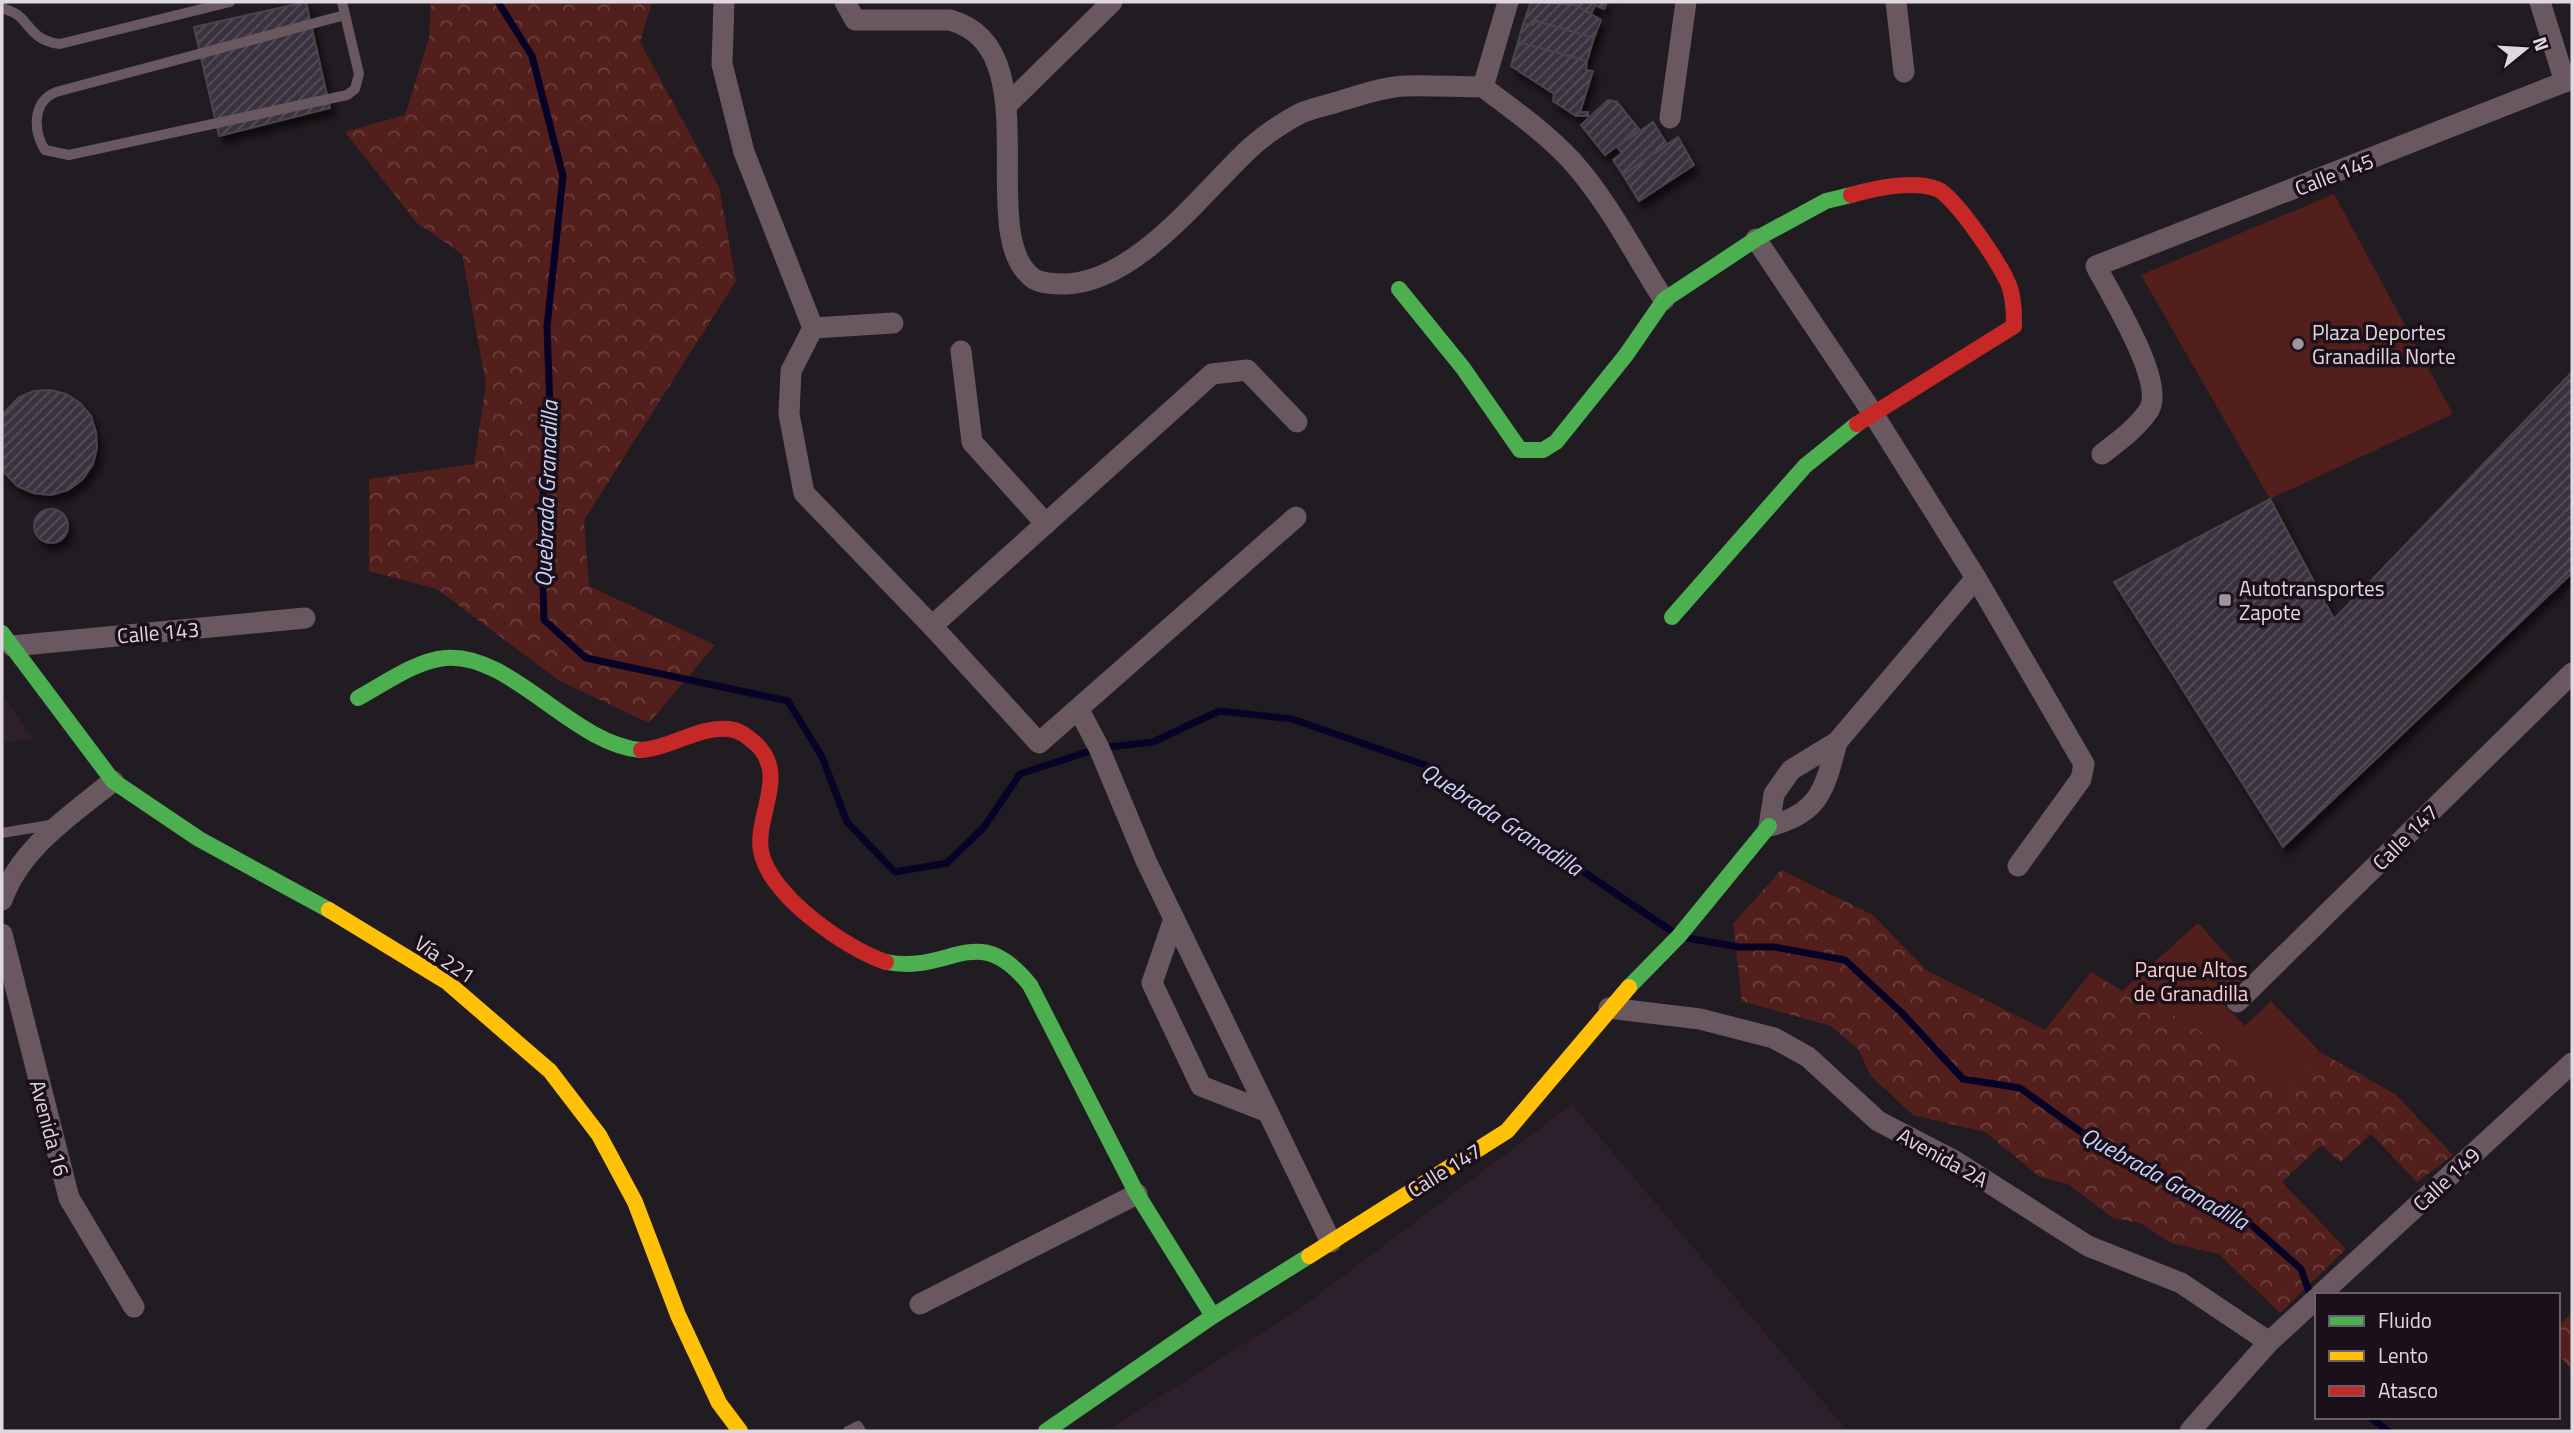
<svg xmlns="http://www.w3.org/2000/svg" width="2574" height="1433" font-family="'Titillium Web',sans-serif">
	<defs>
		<pattern id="forest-crowns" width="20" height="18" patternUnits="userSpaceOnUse" patternTransform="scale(1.75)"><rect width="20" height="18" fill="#531f1d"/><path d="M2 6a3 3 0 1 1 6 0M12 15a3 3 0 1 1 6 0" fill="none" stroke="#6b3f3d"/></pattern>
		<pattern id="building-hatch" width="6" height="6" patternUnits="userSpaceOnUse" patternTransform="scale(1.75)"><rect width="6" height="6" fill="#3b3340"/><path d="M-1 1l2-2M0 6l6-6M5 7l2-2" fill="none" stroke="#57505b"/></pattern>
		<filter id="shadow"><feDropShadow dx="4.5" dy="7" stdDeviation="3.5" flood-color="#0009"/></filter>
	</defs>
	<rect width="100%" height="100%" fill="#211c21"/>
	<g fill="#2d1f2b">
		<path d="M2 695 34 739 2 743Z"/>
		<path d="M1572 1104 1846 1429 1844 1431H1106L1302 1307Z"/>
	</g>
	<g fill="url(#forest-crowns)">
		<path d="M431 2H652L640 42 719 187 736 281 584 520 589 586 715 645 649 723 558 680 437 589 369 571V479L474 464 486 384 462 254 417 223 345 132 405 115 429 38Z"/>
		<path d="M1781 870 1873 915 1926 970 2045 1030 2091 972 2122 991 2188 1022 2279 1090 2320 1052 2395 1094 2453 1155 2417 1182 2371 1134 2341 1162 2321 1145 2282 1182 2346 1249 2280 1313 2219 1254 2171 1243 2140 1223 2113 1218 2068 1184 2040 1177 1985 1132 1913 1115 1871 1076 1858 1049 1831 1026 1742 1001 1733 924Z"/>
		<path d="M2572 1313V1371L2558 1353V1326Z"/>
	</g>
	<g fill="#531f1d">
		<path d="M2334 194 2453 414 2270 499 2141 275Z"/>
		<path d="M2198 923 2245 975 2222 1003 2245 1026 2271 1001 2320 1052 2279 1090 2188 1022 2122 991Z"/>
	</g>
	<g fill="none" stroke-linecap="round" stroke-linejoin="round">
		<g stroke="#060327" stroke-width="7">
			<path d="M498 2 532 56 563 176 547 327 551 436 541 513 544 620 586 658 788 701 822 757 847 822 895 872 947 863 984 827 1020 774 1099 748 1153 742 1219 711 1292 719 1425 765 1673 932"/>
			<path d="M1687 938 1739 947H1774L1845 960 1902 1013 1963 1079 2020 1088 2106 1150 2247 1221 2301 1269 2317 1314"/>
			<path d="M2370 1417 2388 1431"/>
		</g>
	</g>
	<g fill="url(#building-hatch)" stroke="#48454a" stroke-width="2" filter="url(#shadow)">
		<path d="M306 2 330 108 219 136 194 27Z"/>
		<path d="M1531 2H1607L1604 9 1595 5 1591 14 1575 5Z"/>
		<path d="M1531 2 1575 5 1591 14 1601 20 1594 38 1536 21 1533 25 1523 24Z"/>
		<path d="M1536 21 1594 38 1587 61 1518 42 1523 24 1533 25Z"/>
		<path d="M1518 42 1587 61 1586 70 1593 71 1580 112H1588V116H1576L1553 101 1554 94 1511 66Z"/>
		<path d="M1608 100 1617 102 1639 129 1605 155 1581 125Z"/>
		<path d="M1653 122 1667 144 1623 175 1613 160 1622 153 1617 147Z"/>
		<path d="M1678 137 1694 165 1639 201 1623 175Z"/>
		<path d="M2572 372V573L2283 847 2114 582 2270 499 2334 619Z"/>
		<path d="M50 390 66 394 80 403 91 416 96 432 97 448 93 464 83 479 68 490 51 495 33 493 17 486 2 470V415L19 397 34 391Z"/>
		<circle cx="51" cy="526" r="17"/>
	</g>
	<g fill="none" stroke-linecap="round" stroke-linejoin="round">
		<g stroke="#69585f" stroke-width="10">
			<path d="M342 2 359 74 355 89 347 95 69 155 45 150C33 131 32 102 56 92L345 15"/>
			<path d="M2 5 3 9C31 14 25 40 60 44L230 2"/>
			<path d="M2 833 56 824"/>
			<path d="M848 1431 858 1426 861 1431"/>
		</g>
		<g stroke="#69585f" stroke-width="21">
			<path d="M724 2 722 64 744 152 813 328 893 323"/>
			<path d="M845 2 855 20H950C1053 48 972 236 1034 279 1043 284 1055 284 1065 284 1136 282 1201 194 1249 149 1263 136 1284 122 1301 113 1312 108 1325 106 1337 102 1358 96 1382 87 1404 86 1430 85 1457 87 1483 87"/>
			<path d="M1508 2 1483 87C1513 110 1545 132 1571 160 1608 201 1634 253 1664 300"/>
			<path d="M1896 2 1904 72"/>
			<path d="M2540 2 2565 82"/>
			<path d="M1008 104 1112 2"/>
			<path d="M1670 118 1686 2"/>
			<path d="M1756 239 1872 412 1976 578 2084 764 2081 779 2018 866"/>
			<path d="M813 328 791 371 789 414 804 493 932 626 1039 743 1296 517"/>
			<path d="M961 351 972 442 1046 524"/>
			<path d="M2102 454C2119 441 2137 428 2149 410 2166 382 2110 294 2096 266L2572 79"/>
			<path d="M932 626 1212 374 1247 370 1297 422"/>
			<path d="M12 646 305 618"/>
			<path d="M1079 710 1099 748 1147 863 1331 1242"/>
			<path d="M1837 742C1825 788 1820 814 1769 826L1774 794 1791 770 1837 742 1976 578"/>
			<path d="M2 900C21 847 70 816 113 781"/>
			<path d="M1174 919 1152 983 1201 1086 1268 1112"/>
			<path d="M2 934 69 1198 134 1307"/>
			<path d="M2237 1002 2572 673"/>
			<path d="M1609 1008 1700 1019 1774 1038 1808 1057 1878 1121 1955 1161 2088 1246 2181 1283 2269 1342"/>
			<path d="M2320 1295 2572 1063"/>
			<path d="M920 1304 1137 1194"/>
			<path d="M2190 1431 2269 1342 2317 1298"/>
		</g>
		<g stroke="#4caf50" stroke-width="16">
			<path d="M1399 289 1463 368 1520 450H1543L1556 442 1626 355 1664 300 1756 239 1826 201 1851 195"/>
			<path d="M1672 617 1805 466 1857 424"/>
			<path d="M2 633 113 781 199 839 329 910"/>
			<path d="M358 698C384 684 415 661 445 658 511 652 572 744 641 750"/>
			<path d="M886 962C952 975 976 918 1030 985L1137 1194 1213 1316"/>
			<path d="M1629 987 1679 936 1769 826"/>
			<path d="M1046 1431 1213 1316 1309 1256"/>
		</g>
		<g stroke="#ffc107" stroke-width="16">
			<path d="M329 910 447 982 550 1071 599 1135 635 1202 678 1315 719 1403 740 1431"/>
			<path d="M1309 1256 1507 1131 1629 987"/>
		</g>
		<g stroke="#c62828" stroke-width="16">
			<path d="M1851 195C1876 188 1912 180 1937 189 1955 196 2004 269 2010 288 2014 301 2014 313 2014 326L1857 424"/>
			<path d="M641 750C671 748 699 726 729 729 740 730 748 737 756 744 789 775 755 815 761 851 769 895 846 949 886 962"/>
		</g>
	</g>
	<g fill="#9d969c" stroke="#1b101a" stroke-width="2.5">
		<circle cx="2298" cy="344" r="7"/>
		<rect x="2218" y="593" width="14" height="14" rx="3.5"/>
	</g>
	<g text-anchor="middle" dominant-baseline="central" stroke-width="7" stroke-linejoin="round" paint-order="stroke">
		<g font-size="21" fill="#e0d8df" stroke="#1b101a">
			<text transform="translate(2334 174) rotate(-21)">Calle 145</text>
			<text transform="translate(158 632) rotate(-5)">Calle 143</text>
			<text transform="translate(2405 837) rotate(-45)">Calle 147</text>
			<text transform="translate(445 959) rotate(34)">Vía 221</text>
			<text transform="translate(50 1128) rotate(75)">Avenida 16</text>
			<text transform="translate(1943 1157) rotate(29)">Avenida 2A</text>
			<text transform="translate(1444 1170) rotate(-32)">Calle 147</text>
			<text transform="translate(2446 1179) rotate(-43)">Calle 149</text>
		</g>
		<g font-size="21" fill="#e0d8df" stroke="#1b101a" text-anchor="start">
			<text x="2312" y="332">Plaza Deportes<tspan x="2312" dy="24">Granadilla Norte</tspan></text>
			<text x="2239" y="588">Autotransportes<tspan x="2239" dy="24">Zapote</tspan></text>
		</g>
		<g font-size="21" fill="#fccdc7" stroke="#1b101a">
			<text x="2191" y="969">Parque Altos<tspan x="2191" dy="24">de Granadilla</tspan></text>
		</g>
		<g font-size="23" font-style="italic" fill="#c8d3f9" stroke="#1b101a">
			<text transform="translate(546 494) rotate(-88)">Quebrada Granadilla</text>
			<text transform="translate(1502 819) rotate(33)">Quebrada Granadilla</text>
			<text transform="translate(2165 1178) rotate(29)">Quebrada Granadilla</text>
		</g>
	</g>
	<rect width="2574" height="1433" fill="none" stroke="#e0d8df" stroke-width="7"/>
	<rect x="2315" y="1293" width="245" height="126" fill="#1b101a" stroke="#6a6069" stroke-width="2"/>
	<rect x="2329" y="1316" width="35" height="10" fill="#4caf50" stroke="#6a6069" stroke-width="2"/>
	<text x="2378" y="1328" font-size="21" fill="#e0d8df">Fluido</text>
	<rect x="2329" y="1351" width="35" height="10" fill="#ffc107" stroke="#6a6069" stroke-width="2"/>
	<text x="2378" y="1363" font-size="21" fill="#e0d8df">Lento</text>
	<rect x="2329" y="1386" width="35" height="10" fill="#c62828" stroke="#6a6069" stroke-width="2"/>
	<text x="2378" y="1398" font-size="21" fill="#e0d8df">Atasco</text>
	<g transform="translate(2525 49) rotate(72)" stroke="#1b101a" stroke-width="5" paint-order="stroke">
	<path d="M0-5L12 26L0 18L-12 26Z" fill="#e0d8df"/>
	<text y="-10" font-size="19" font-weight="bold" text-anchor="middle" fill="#e0d8df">N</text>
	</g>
</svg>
